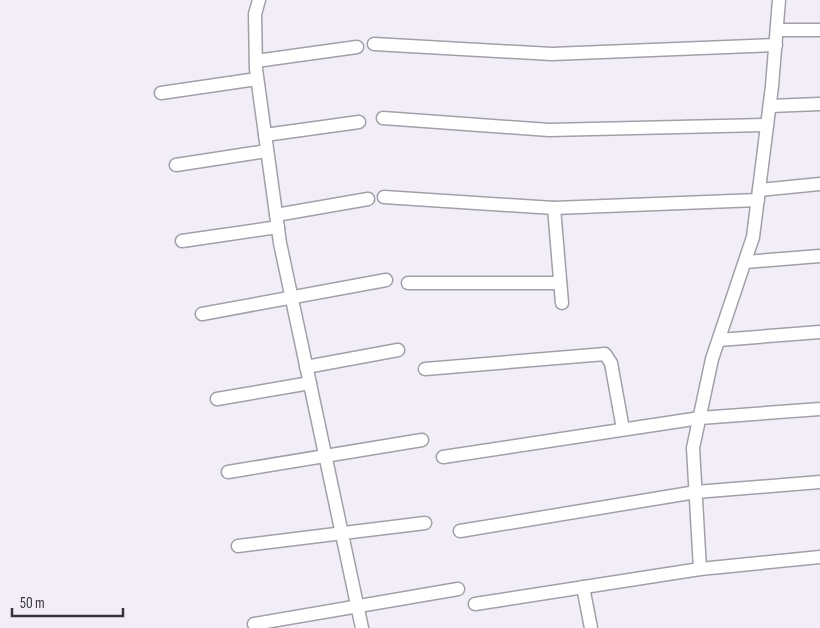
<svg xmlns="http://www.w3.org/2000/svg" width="820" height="628" font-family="'Sofia Sans Condensed',sans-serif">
	<rect width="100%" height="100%" fill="#f2eef7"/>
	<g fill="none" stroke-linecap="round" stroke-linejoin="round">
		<defs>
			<g id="minor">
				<path d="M259 0 255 14 256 69 280 243 362 628"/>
				<path d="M778 30H820"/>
				<path d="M374 44 552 54 776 45"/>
				<path d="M256 61 357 47"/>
				<path d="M161 93 257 79"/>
				<path d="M770 106 820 104"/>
				<path d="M383 118 549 130 767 125"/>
				<path d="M265 135 359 122"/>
				<path d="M176 165 267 151"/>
				<path d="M759 190 820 184"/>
				<path d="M384 197 554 208 758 200"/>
				<path d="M554 208 562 303"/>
				<path d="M276 215 368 199"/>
				<path d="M182 241 278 227"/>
				<path d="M745 262 820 256"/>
				<path d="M408 283H560"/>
				<path d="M202 314 386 280"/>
				<path d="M719 340 820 332"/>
				<path d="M306 367 398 350"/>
				<path d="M425 369 605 354 611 363 623 429"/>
				<path d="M217 399 310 383"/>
				<path d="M443 457 700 418 820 409"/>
				<path d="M228 472 422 440"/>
				<path d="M460 531 696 492 820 482"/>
				<path d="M238 546 425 523"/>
				<path d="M700 569 693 448 712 359 753 237 772 86 779 0"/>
				<path d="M583 587 591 628"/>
				<path d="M475 604 700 569 820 557"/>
				<path d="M254 624 458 589"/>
			</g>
		</defs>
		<use href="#minor" stroke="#a39fa8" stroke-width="15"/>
		<use href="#minor" stroke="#fff" stroke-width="12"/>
	</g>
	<path d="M12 608v8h111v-8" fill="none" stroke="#363438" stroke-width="2.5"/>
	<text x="20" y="608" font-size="15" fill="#363438" stroke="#f2eef7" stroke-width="4" paint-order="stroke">50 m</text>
</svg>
